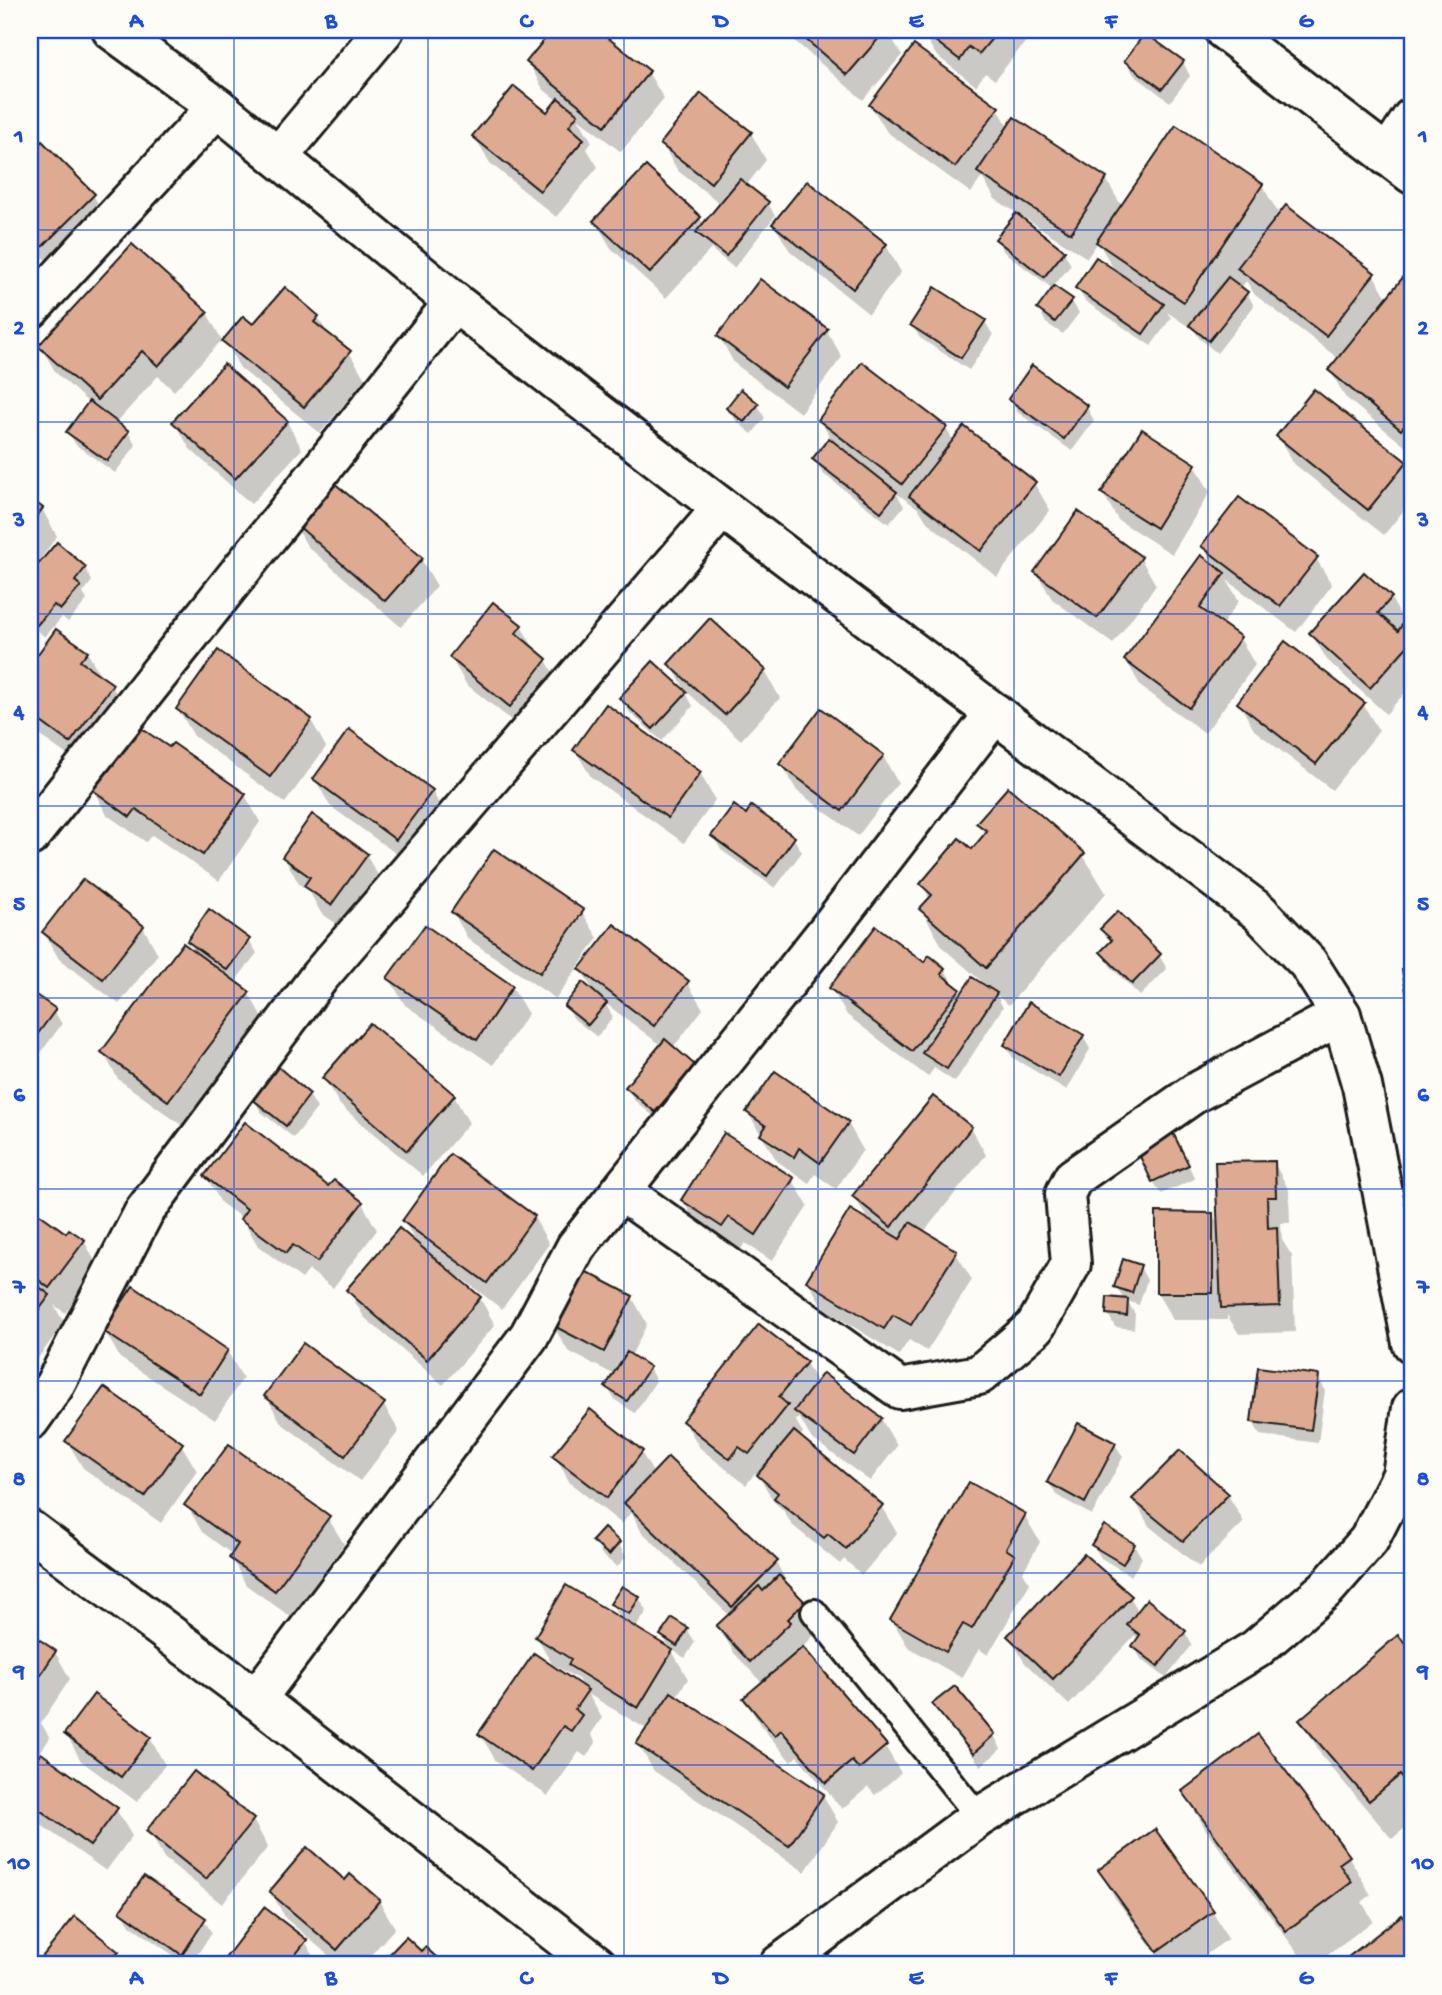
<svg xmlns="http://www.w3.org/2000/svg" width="1442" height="1995" viewBox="0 0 1442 1995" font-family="'Gochi Hand',sans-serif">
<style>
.shadow{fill:#0003}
.building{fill:#deaa92;stroke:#1c1c1c;stroke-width:2}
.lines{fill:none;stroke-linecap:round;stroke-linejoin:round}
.service-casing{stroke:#1c1c1c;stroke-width:30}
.minor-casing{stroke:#1c1c1c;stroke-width:44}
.service{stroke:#fdfcf7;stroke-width:24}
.minor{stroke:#fdfcf7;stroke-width:38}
.grid{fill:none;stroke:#1d4ed8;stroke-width:2;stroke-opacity:0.55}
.neatline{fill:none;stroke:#1d4ed8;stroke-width:2.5}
.grid-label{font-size:23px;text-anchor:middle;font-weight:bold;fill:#1d4ed8}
</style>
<rect width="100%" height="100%" fill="#fdfcf7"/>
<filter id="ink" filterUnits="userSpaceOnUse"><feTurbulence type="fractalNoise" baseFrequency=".0143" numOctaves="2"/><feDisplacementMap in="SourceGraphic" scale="14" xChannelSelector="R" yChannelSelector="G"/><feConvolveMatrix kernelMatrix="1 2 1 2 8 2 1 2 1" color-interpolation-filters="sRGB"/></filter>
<g filter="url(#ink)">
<g class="shadow">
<polygon points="554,30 595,30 648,72 664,99 621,152 578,118 592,142 587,149 598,167 556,217 490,163 474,136 547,114 558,101 543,89 528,62"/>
<polygon points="782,30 887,30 902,55 863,100"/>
<polygon points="921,30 1035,30 995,80 985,73 976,86 936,55"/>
<polygon points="1126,61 1183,62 1190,76 1170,102 1134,75"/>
<polygon points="871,106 998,108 1009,128 1106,179 1122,207 1262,185 1280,216 1373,274 1388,299 1412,269 1412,452 1345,397 1330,370 1339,359 1255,295 1246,281 1241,289 1247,293 1254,306 1217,353 1199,338 1195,331 1167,312 1171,318 1151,346 1085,301 1077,288 1116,273 1098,242 1087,258 1022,216 1020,219 1064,252 1071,265 1053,287 1071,300 1079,313 1063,334 1046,323 1039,309 1053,289 1004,252 997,239 1017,213 995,199 982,177 971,193 887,132"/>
<polygon points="751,133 766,160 746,186 768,203 775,216 734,268 711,249 666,298 611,248 595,221 700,218 704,225 721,204 678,171 662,144"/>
<polygon points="30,140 37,149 93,195 109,222 58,273 30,244"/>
<polygon points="774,225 886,245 901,272 869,314 790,251"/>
<polygon points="30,255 44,280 30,295"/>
<polygon points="207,313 222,340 174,391 158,376 116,423 128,432 136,445 115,473 76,445 68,432 90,404 56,373 41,347"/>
<polygon points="318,317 329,336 349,352 365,379 320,433 240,368 225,341 253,327"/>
<polygon points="985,322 993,335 969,370 920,338 912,325"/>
<polygon points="827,331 842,357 800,413 734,363 719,336"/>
<polygon points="1010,399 1087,407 1094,421 1072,451 1017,412"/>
<polygon points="758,405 765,418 752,434 736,421 728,408"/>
<polygon points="820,420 946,428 954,442 1034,483 1050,510 997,577 927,522 919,509 896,493 904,506 889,524 822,473 815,459 831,439"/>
<polygon points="174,422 287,422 302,449 251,504 190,449"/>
<polygon points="1278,436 1405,463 1412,475 1412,500 1384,535 1293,463"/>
<polygon points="1195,465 1210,492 1172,554 1118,520 1103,493"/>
<polygon points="30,500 42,509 57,536 37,564 85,568 92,581 83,593 87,600 68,622 62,617 45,637 30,625"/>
<polygon points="292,519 421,559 437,586 401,627 307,546"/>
<polygon points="1203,546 1316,558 1332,585 1296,632 1227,580 1239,601 1222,625 1240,638 1255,665 1205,733 1141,687 1126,660 1215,568"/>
<polygon points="1141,559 1156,585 1113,644 1052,599 1036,572"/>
<polygon points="1391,598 1406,626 1412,632 1412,685 1386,714 1327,660 1311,633"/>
<polygon points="521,626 536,652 546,660 561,687 526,732 466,684 451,658"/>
<polygon points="57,631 87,652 103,679 111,685 127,712 86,769 30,728 30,668"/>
<polygon points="671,665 765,671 780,698 741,740 686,691"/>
<polygon points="686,693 693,706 662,741 629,712 621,698"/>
<polygon points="1239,703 1363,704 1379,731 1332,790 1254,730"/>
<polygon points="178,709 311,720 326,747 285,803 194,736"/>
<polygon points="1412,709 1412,733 1404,718"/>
<polygon points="575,750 700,773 715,800 684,843 591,777"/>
<polygon points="883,756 898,783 858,836 797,791 781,764"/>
<polygon points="315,779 432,791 447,818 412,865 330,806"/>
<polygon points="92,788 245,795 260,822 219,881 152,835 146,842 107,815"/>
<polygon points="751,809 794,839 802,852 775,888 721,850 713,836 746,816"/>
<polygon points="979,823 1083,855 1106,893 1009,1005 996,995 1003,1007 955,1082 934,1068 928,1077 847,1015 831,988 924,965 929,958 944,969 962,996 985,987 986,985 943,948 921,909 930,899 922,884 972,851 986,836"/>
<polygon points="366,855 382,882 347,931 321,913 309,891 299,884 284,857"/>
<polygon points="453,912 582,912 598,938 556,999 468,939"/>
<polygon points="143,927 158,954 119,1004 59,959 44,933"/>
<polygon points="1103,929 1159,955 1167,969 1140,996 1110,966 1103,952 1111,943"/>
<polygon points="249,940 257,953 234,983 249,994 264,1020 184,1127 118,1079 103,1052 198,956 189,941"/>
<polygon points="581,969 687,982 703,1009 673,1048 693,1066 701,1079 663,1124 634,1100 627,1087 662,1046 605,1003 613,1017 597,1037 574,1019 566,1006 595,994"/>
<polygon points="389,978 512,987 528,1014 493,1065 405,1005"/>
<polygon points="30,993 54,1011 62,1024 39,1055 30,1049"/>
<polygon points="1083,1036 1090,1049 1067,1090 1013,1058 1006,1045"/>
<polygon points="277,1069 309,1095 317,1108 294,1138 261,1112 253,1098"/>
<polygon points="324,1079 454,1096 469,1123 423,1176 340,1105"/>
<polygon points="748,1113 848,1123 863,1150 836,1189 815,1174 809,1183 777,1161"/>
<polygon points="971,1128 986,1155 923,1233 956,1253 972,1280 927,1351 909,1340 899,1355 823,1308 808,1281 869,1222 854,1196"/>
<polygon points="1180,1148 1195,1179 1161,1194 1153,1181"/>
<polygon points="1274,1163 1289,1190 1290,1223 1281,1223 1282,1240 1292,1256 1295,1332 1239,1334 1227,1315 1227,1320 1173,1320 1157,1293 1212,1214 1220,1227"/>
<polygon points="206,1176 329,1188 362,1203 377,1230 333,1288 309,1270 302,1279 258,1246 242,1218 221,1203"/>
<polygon points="792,1179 808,1206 772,1261 745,1243 738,1253 698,1227 683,1200"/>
<polygon points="30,1209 66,1236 84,1241 99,1268 65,1313 54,1305 64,1323 30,1369"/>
<polygon points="534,1217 549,1244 502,1309 461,1278 459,1281 480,1298 495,1325 443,1385 364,1317 348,1290 418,1246 404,1221"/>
<polygon points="1140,1267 1147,1280 1139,1305 1127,1301 1135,1314 1134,1329 1115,1327 1108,1314 1124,1300 1116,1286"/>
<polygon points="632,1297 647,1324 631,1356 649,1368 656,1381 635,1413 615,1400 607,1387 615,1375 568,1351 552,1324"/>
<polygon points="105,1331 227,1351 243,1378 215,1420 120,1358"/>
<polygon points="806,1363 817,1383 881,1419 897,1446 870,1481 811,1438 799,1417 796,1421 803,1433 799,1437 881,1506 897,1533 862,1575 844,1559 840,1564 792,1525 783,1510 774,1502 759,1476 755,1473 746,1485 700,1448 684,1421"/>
<polygon points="1318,1376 1325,1390 1318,1443 1260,1435 1253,1422"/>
<polygon points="266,1396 383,1404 399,1431 360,1481 281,1423"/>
<polygon points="67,1441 181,1444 197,1471 161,1523 83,1468"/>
<polygon points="1115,1444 1123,1457 1092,1515 1056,1495 1049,1482"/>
<polygon points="641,1452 654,1474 776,1562 791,1590 804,1604 819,1630 803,1647 805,1650 885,1746 901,1773 875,1795 868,1787 842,1809 797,1756 791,1762 760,1725 745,1699 763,1684 734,1653 719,1627 730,1616 641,1531 631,1512 622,1524 570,1483 555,1456"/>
<polygon points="1180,1452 1228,1495 1244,1522 1199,1567 1149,1526 1134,1499"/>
<polygon points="187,1505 328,1518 344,1544 291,1617 246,1585 231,1558 233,1555 202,1532"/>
<polygon points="1024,1515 1040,1542 1023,1572 1030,1583 988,1655 979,1649 962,1678 908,1647 892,1620"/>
<polygon points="595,1541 618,1543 626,1557 617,1567 602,1555"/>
<polygon points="1093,1545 1134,1545 1142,1558 1131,1576 1101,1558"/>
<polygon points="1130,1597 1139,1612 1185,1632 1192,1645 1166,1678 1141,1659 1134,1646 1138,1640 1135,1635 1069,1705 1025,1663 1009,1636"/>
<polygon points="639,1598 647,1611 635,1629 671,1651 662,1635 687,1629 695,1642 685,1658 671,1649 688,1679 676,1697 823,1795 838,1822 805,1872 654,1771 638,1744 648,1730 588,1694 602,1718 591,1734 596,1743 586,1757 579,1752 548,1796 496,1761 480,1734 584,1689 578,1679 552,1664 537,1637 623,1622 612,1604"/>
<polygon points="30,1635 55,1652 70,1679 41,1723 50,1738 39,1754 116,1809 132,1836 106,1871 30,1817"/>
<polygon points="1398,1637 1412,1654 1412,1822 1392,1839 1324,1759 1301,1720"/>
<polygon points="955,1689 994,1735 1001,1749 981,1766 942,1718 935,1705"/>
<polygon points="66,1734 150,1738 165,1765 137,1802 81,1761"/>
<polygon points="1184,1792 1349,1857 1371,1895 1362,1902 1373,1921 1314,1965 1307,1965 1206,1830"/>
<polygon points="253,1820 268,1847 222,1904 164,1858 149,1831"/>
<polygon points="1155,1832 1213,1912 1228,1939 1191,1965 1165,1965 1115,1898 1100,1871"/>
<polygon points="350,1877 379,1901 395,1928 362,1965 340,1965 286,1919 271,1892 345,1882"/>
<polygon points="264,1910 305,1941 319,1965 222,1965"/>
<polygon points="122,1911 204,1920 212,1933 190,1965 187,1965 130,1925"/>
<polygon points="1402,1917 1412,1930 1412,1965 1341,1965"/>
<polygon points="117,1953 124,1965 48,1965 44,1957"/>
</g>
<g class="building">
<polygon points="552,30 598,30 650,71 605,126 526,62"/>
<polygon points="795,30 886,30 847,75"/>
<polygon points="921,30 999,30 979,54 969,47 960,60"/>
<polygon points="1145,33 1184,61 1162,89 1124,61"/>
<polygon points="914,45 999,107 955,167 869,105"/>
<polygon points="514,86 547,112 558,98 578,114 569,126 584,139 540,191 472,136"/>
<polygon points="701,93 752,132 711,183 660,144"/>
<polygon points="1014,117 1107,178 1071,233 977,172"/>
<polygon points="1176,125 1263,184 1184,302 1096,242"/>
<polygon points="42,141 95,194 42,247 30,235 30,154"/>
<polygon points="646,166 701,217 650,273 593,221"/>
<polygon points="740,179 769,202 726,256 696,232"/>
<polygon points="807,181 887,244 853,289 772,224"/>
<polygon points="1286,205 1375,273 1326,336 1237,268"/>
<polygon points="1016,213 1065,251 1044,277 995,239"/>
<polygon points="132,244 208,312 158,366 142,351 97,400 38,346"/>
<polygon points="1096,257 1164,304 1143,334 1075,288"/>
<polygon points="1412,266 1412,416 1401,430 1328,370"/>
<polygon points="1228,277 1248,292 1209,341 1189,325"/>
<polygon points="760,279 828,329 784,387 717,336"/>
<polygon points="1054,286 1073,299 1055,322 1037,309"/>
<polygon points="285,287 319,316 314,322 351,351 304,407 222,341 243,316 253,324"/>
<polygon points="935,287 986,320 961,358 910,325"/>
<polygon points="862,362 947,427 902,484 818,420"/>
<polygon points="224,364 288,421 235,479 172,422"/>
<polygon points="1032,365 1088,406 1064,439 1008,399"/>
<polygon points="741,389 759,404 744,422 726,408"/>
<polygon points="1314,389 1407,462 1368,510 1276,436"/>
<polygon points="89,401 129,431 107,461 66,432"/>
<polygon points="964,426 1036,482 981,551 909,496"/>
<polygon points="1142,429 1196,464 1156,528 1101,493"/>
<polygon points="829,438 897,492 881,512 812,459"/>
<polygon points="326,476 423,558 385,601 290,519"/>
<polygon points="1239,497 1318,557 1280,606 1201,546"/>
<polygon points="30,498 43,508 30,526"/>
<polygon points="1078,511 1142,557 1097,618 1034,572"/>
<polygon points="57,542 86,567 75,581 81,586 60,610 54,605 37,625 30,619 30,574"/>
<polygon points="1201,555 1225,573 1200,608 1241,637 1189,708 1124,660"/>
<polygon points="1364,572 1392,597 1378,613 1398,631 1404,622 1412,629 1412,641 1370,688 1309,633"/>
<polygon points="493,602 522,625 516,633 547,659 510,707 449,657"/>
<polygon points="710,618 766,670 725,715 668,664"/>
<polygon points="56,629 88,651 80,661 113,684 70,743 30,714 30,665"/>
<polygon points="1285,641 1365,703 1316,764 1237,703"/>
<polygon points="218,650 312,719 270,777 176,709"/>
<polygon points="653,661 687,692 653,729 619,698"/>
<polygon points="606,704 701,772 668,818 573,750"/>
<polygon points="821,708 884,755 842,811 779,764"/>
<polygon points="135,724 169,747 173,743 246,794 203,855 136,809 130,817 90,788"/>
<polygon points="349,729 433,790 396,840 313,779"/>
<polygon points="1008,787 1085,853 986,968 919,909 932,895 920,884 959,838 972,849 987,831 976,823"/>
<polygon points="734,805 746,814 751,806 795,837 767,876 711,836"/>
<polygon points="312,814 368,854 331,905 304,886 310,877 282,857"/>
<polygon points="494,849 584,910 540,973 451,912"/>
<polygon points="83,879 144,926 103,979 42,932"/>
<polygon points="209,909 250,939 227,970 187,941"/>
<polygon points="1118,911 1161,954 1132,984 1100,952 1112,940 1100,929"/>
<polygon points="614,924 689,981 654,1026 579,969"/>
<polygon points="425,925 513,986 477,1040 387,978"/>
<polygon points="876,926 924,962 929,955 945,968 941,974 960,989 912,1051 829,988"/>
<polygon points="183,943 250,992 168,1101 101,1052"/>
<polygon points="1412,968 1412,1023 1402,970"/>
<polygon points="972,977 997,993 947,1069 922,1053"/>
<polygon points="583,982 607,1003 588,1025 564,1006"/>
<polygon points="30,991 56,1009 31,1043 30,1042"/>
<polygon points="1029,1002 1084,1035 1059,1077 1004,1045"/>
<polygon points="370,1023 455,1095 407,1151 322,1078"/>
<polygon points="665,1039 695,1065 655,1112 625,1087"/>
<polygon points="277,1066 310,1094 286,1126 251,1098"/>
<polygon points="775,1071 849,1122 820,1163 799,1148 794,1157 760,1135 766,1126 746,1112"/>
<polygon points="933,1096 972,1127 891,1227 852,1196"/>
<polygon points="245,1122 328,1186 334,1180 363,1202 317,1262 293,1245 286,1253 240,1219 247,1209 204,1176"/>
<polygon points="724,1133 794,1178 756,1235 729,1217 722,1227 681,1200"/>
<polygon points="1173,1133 1189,1165 1152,1182 1137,1150"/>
<polygon points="450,1154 535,1216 487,1283 402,1221"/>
<polygon points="1275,1161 1276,1197 1267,1197 1268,1228 1277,1227 1280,1306 1221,1308 1215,1162"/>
<polygon points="30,1207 66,1233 69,1229 85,1240 49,1288 30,1273"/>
<polygon points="850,1209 900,1239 910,1222 957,1251 911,1325 893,1315 884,1329 806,1281"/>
<polygon points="1156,1212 1213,1213 1213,1293 1156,1293"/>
<polygon points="399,1228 481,1297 427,1360 346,1290"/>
<polygon points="1123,1259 1141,1265 1132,1293 1114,1287"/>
<polygon points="579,1268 633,1296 604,1352 550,1324"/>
<polygon points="30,1280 50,1295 30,1322"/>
<polygon points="133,1286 228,1350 200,1394 103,1331"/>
<polygon points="1107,1297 1128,1299 1127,1316 1106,1314"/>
<polygon points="759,1324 807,1362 779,1397 788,1405 749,1454 739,1447 730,1459 682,1421"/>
<polygon points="303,1343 385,1403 345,1456 264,1396"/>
<polygon points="627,1352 650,1367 627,1401 605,1387"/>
<polygon points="1258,1367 1319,1375 1311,1430 1251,1422"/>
<polygon points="823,1373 882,1418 854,1455 794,1411"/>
<polygon points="104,1387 183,1443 145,1497 65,1441"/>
<polygon points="590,1409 643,1451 607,1498 552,1456"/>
<polygon points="1078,1423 1116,1443 1085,1503 1047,1482"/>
<polygon points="794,1431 883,1505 846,1549 828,1534 824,1538 774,1498 778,1493 757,1475"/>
<polygon points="229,1444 330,1516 275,1591 229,1558 238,1544 184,1505"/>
<polygon points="1180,1450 1229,1494 1183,1541 1132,1499"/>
<polygon points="668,1457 778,1561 732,1607 624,1503"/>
<polygon points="969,1482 1026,1514 1006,1549 1015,1555 972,1629 963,1624 946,1652 890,1620"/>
<polygon points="1104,1525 1135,1544 1123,1564 1091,1545"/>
<polygon points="604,1528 620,1542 609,1555 592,1541"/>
<polygon points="1084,1554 1132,1596 1053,1679 1007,1636"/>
<polygon points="779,1575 805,1602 788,1619 791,1622 750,1662 716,1626 759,1586 763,1591"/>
<polygon points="566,1585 673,1650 638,1708 568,1665 571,1659 535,1637"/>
<polygon points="622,1586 640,1597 629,1614 610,1604"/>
<polygon points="1147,1599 1186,1631 1158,1666 1132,1646 1140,1635 1127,1625"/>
<polygon points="672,1618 688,1628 677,1646 660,1635"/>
<polygon points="30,1633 56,1651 30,1691"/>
<polygon points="1398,1635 1412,1651 1412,1789 1400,1775 1369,1801 1299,1720"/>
<polygon points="803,1647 887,1745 859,1769 852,1761 826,1783 781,1730 775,1736 743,1698"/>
<polygon points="534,1653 588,1690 575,1709 582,1715 571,1731 563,1726 532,1771 478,1734"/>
<polygon points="955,1686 995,1734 973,1754 932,1704"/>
<polygon points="671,1692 824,1794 789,1846 636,1744"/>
<polygon points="94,1694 151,1737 121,1777 64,1734"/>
<polygon points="1258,1734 1350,1856 1339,1864 1352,1882 1286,1931 1182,1791"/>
<polygon points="41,1753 118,1808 90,1846 30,1803 30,1769"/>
<polygon points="194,1771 254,1819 206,1879 146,1831"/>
<polygon points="1155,1829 1214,1911 1157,1951 1098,1870"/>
<polygon points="307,1847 345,1880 350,1874 380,1900 337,1950 269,1892"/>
<polygon points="144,1876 206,1918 182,1955 120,1911"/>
<polygon points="264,1907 307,1940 287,1965 220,1965"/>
<polygon points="1402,1915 1412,1927 1412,1965 1338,1965"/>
<polygon points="75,1916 119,1952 107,1965 52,1965 42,1957"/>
<polygon points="406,1937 421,1951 425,1947 445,1965 379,1965"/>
</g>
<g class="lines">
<g class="service-casing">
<polyline id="service" points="814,1612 979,1817"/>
</g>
<g class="minor-casing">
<g id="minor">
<polyline points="112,30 217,107 454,302 722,508 1259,912 1308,963 1341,1015 1362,1086 1412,1343"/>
<polyline points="1224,30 1412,174"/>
<polyline points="1387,156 1412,118"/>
<polyline points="278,157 384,30"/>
<polyline points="30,309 217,107"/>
<polyline points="30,836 454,302"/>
<polyline points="621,1191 900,1389 979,1375 1035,1327 1071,1264 1065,1194 1073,1178 1195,1093 1341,1015"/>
<polyline points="30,1420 54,1386 144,1212 320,976 722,508"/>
<polyline points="30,1530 256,1699 597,1965"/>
<polyline points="256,1699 529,1336 576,1247 828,930 995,713"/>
<polyline points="779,1965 979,1817 1256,1649 1326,1589 1369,1540 1402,1475 1412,1408"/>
</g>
</g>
<use href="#service" class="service"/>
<use href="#minor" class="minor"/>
</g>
</g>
<path class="grid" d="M234 30V1965M428 30V1965M624 30V1965M818 30V1965M1014 30V1965M1208 30V1965M30 230H1412M30 422H1412M30 614H1412M30 806H1412M30 998H1412M30 1189H1412M30 1381H1412M30 1573H1412M30 1765H1412"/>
<rect width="1442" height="1995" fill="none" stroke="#fdfcf7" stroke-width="77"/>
<rect x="38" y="38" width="1366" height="1918" class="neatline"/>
<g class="grid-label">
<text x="136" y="27">A</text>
<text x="331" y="27">B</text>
<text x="526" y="27">C</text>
<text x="721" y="27">D</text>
<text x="916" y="27">E</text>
<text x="1111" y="27">F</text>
<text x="1306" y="27">G</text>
<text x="19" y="142">1</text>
<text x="1423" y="142">1</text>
<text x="19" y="334">2</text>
<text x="1423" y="334">2</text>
<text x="19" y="526">3</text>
<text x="1423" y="526">3</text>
<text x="19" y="718">4</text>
<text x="1423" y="718">4</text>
<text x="19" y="910">5</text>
<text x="1423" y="910">5</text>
<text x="19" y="1101">6</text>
<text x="1423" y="1101">6</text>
<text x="19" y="1293">7</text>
<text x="1423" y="1293">7</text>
<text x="19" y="1485">8</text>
<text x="1423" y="1485">8</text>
<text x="19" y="1677">9</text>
<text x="1423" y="1677">9</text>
<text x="19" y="1869">10</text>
<text x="1423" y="1869">10</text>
<text x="136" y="1984">A</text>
<text x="331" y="1984">B</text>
<text x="526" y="1984">C</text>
<text x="721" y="1984">D</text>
<text x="916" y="1984">E</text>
<text x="1111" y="1984">F</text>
<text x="1306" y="1984">G</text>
</g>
</svg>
